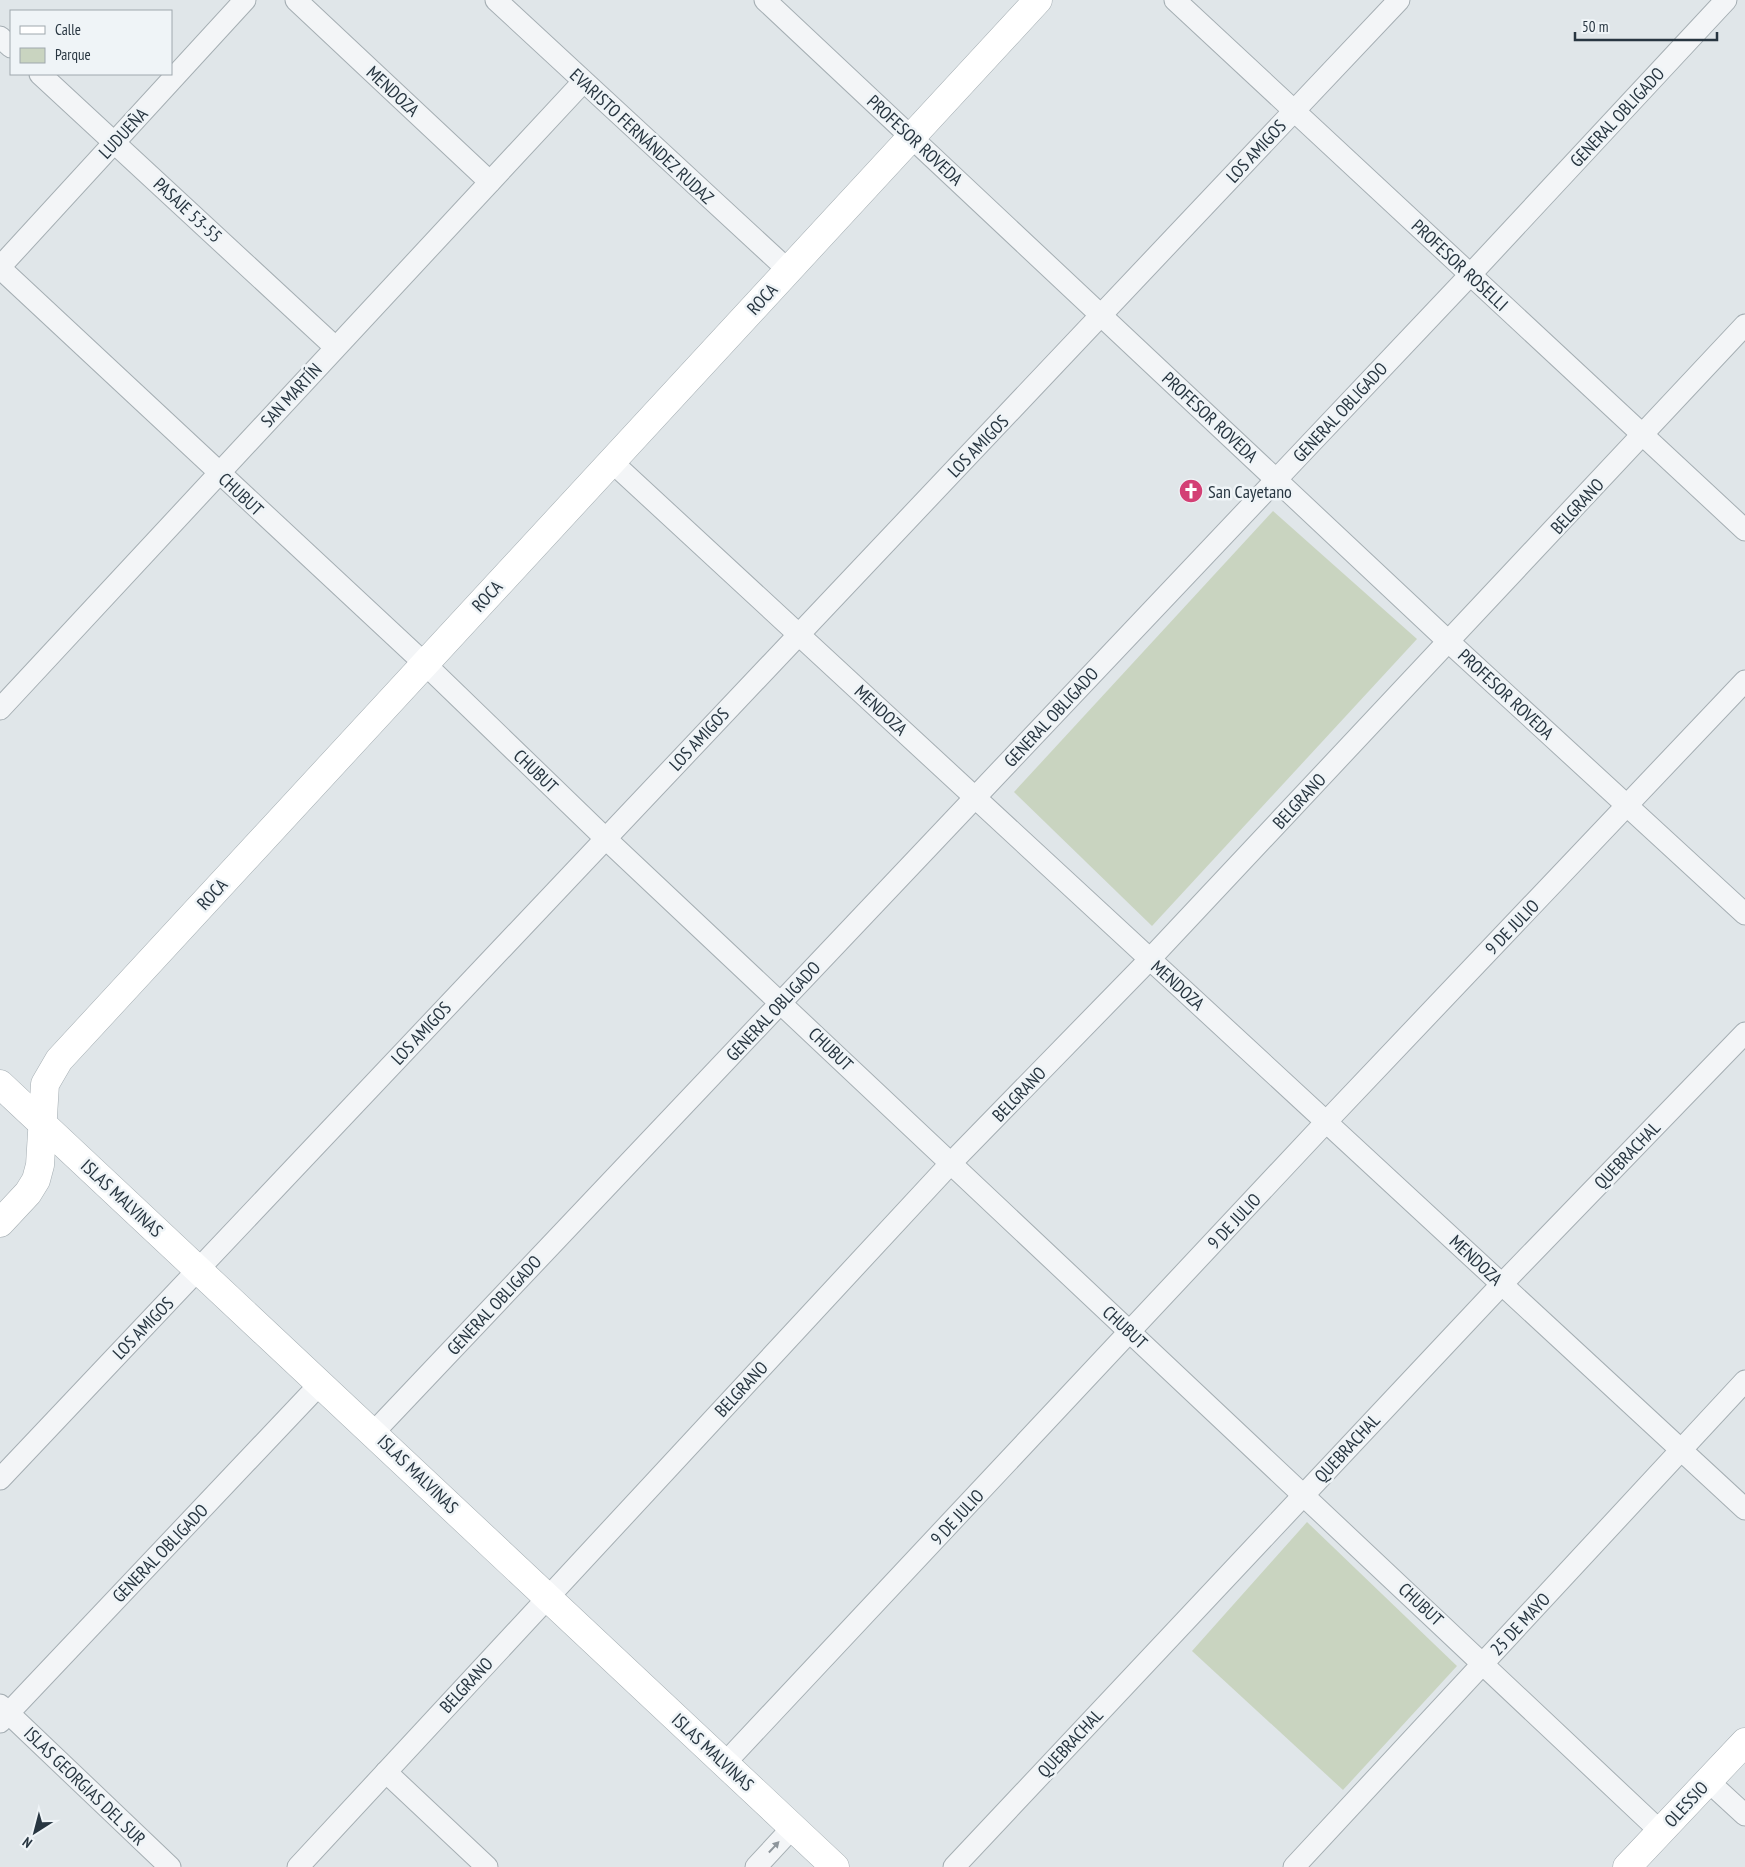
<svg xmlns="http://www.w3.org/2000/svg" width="1745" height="1867" viewBox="0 0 1745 1867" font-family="'PT Sans Narrow',sans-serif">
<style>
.park{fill:#c9d4c0}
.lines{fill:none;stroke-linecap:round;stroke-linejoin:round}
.street-casing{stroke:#a5aeb3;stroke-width:23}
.secondary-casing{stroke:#a5aeb3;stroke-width:29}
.street{stroke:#f3f5f7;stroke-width:21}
.secondary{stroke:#fff;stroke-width:28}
.oneway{fill:#8e969c}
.labels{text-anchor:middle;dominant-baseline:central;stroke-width:5;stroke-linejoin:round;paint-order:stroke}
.street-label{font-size:18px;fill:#283641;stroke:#eff4f7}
.poi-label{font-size:18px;fill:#283641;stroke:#eff4f7;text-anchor:start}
</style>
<rect width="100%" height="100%" fill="#e0e6e9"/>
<g class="park">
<polygon points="1273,511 1417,639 1152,926 1014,792"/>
<polygon points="1307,1522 1457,1666 1343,1790 1192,1651"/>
</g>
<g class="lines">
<g class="street-casing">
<g id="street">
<polyline points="296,0 490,182"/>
<polyline points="496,0 788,270"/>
<polyline points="765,0 1449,642 1745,914"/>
<polyline points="1175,0 1745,530"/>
<polyline points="0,37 11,47"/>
<polyline points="40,74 335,347"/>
<polyline points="0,267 245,0"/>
<polyline points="0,268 425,664 605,838 1661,1832"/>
<polyline points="612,462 1745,1509"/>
<polyline points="0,709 583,82"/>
<polyline points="374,1432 1470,275 1726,0"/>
<polyline points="0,1479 1399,0"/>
<polyline points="0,1705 170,1867"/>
<polyline points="0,1722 320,1384"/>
<polyline points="725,1763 1327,1121 1745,681"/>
<polyline points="386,1772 487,1867"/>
<polyline points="1708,1781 1745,1815"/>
<polyline points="298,1867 951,1163 1150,959 1745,325"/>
<polyline points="756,1867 793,1827"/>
<polyline points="954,1867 1502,1284 1745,1033"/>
<polyline points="1294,1867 1745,1381"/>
</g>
</g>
<g class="secondary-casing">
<g id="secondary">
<polyline points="0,1084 835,1867"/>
<polyline points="0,1223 28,1193 36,1180 40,1165 45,1084 59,1060 1038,0"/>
<polyline points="1627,1867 1745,1742"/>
</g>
</g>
<use href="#street" class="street"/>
<use href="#secondary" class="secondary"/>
</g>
<defs><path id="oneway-solid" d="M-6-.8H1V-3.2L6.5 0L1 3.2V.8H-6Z" transform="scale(1.25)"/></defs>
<use class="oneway" href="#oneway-solid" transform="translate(774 1847) rotate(-47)"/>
<defs>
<g id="church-disc" transform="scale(1.25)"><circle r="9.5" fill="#d34075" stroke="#eff4f7"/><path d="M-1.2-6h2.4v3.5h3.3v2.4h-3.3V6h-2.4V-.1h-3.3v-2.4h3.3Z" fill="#fff"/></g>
</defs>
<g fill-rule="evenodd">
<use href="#church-disc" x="1191" y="491"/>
</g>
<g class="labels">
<g class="street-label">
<text transform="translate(393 91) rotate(43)">MENDOZA</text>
<text transform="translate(1617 117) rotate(-47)">GENERAL OBLIGADO</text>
<text transform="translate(123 133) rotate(-47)">LUDUEÑA</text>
<text transform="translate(642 136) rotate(43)">EVARISTO FERNÁNDEZ RUDAZ</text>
<text transform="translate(915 140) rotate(43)">PROFESOR ROVEDA</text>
<text transform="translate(1256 151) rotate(-47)">LOS AMIGOS</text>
<text transform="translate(188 210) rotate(43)">PASAJE 53-55</text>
<text transform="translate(1460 265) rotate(43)">PROFESOR ROSELLI</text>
<text transform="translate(762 299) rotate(-47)">ROCA</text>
<text transform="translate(291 395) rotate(-47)">SAN MARTÍN</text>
<text transform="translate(1340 412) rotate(-47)">GENERAL OBLIGADO</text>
<text transform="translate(1210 417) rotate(43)">PROFESOR ROVEDA</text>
<text transform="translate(978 446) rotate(-46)">LOS AMIGOS</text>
<text transform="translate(241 494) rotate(43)">CHUBUT</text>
<text transform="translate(1577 506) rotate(-47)">BELGRANO</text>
<text transform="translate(487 596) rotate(-47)">ROCA</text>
<text transform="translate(1506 694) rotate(43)">PROFESOR ROVEDA</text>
<text transform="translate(881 710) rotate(43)">MENDOZA</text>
<text transform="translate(1051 717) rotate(-47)">GENERAL OBLIGADO</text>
<text transform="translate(699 739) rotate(-47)">LOS AMIGOS</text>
<text transform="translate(536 771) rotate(44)">CHUBUT</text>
<text transform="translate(1299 801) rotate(-47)">BELGRANO</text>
<text transform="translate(212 894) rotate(-47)">ROCA</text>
<text transform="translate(1512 927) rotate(-46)">9 DE JULIO</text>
<text transform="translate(1178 985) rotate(42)">MENDOZA</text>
<text transform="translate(773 1011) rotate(-47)">GENERAL OBLIGADO</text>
<text transform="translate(421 1033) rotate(-47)">LOS AMIGOS</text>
<text transform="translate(831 1049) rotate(44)">CHUBUT</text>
<text transform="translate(1019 1094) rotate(-46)">BELGRANO</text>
<text transform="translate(1627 1155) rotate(-46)">QUEBRACHAL</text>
<text transform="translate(122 1198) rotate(43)">ISLAS MALVINAS</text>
<text transform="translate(1234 1221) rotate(-47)">9 DE JULIO</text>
<text transform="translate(1476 1260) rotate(43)">MENDOZA</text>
<text transform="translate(494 1305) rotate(-47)">GENERAL OBLIGADO</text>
<text transform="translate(1125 1327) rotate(43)">CHUBUT</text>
<text transform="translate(143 1328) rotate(-46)">LOS AMIGOS</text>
<text transform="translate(741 1389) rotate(-47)">BELGRANO</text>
<text transform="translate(1347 1448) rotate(-47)">QUEBRACHAL</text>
<text transform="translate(418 1474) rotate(44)">ISLAS MALVINAS</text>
<text transform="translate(957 1517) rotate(-47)">9 DE JULIO</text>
<text transform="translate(160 1553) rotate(-46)">GENERAL OBLIGADO</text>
<text transform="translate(1421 1604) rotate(43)">CHUBUT</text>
<text transform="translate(1520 1624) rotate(-47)">25 DE MAYO</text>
<text transform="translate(466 1685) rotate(-47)">BELGRANO</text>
<text transform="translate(1070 1743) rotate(-47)">QUEBRACHAL</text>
<text transform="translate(713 1752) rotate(43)">ISLAS MALVINAS</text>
<text transform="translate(85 1786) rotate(44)">ISLAS GEORGIAS DEL SUR</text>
<text transform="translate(1686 1804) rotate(-47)">OLESSIO</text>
</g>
<g class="poi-label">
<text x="1208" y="491">San Cayetano</text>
</g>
</g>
<rect x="10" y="10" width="162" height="65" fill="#eff4f7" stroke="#9fa8ae"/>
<rect x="20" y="26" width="25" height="8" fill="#ffffff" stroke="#9fa8ae"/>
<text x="55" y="35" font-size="15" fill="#283641">Calle</text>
<rect x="20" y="48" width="25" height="15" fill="#c9d4c0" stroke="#9fa8ae"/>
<text x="55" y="60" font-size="15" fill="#283641">Parque</text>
<g transform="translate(35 1832) rotate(216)" stroke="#eff4f7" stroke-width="4" paint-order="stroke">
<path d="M0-4L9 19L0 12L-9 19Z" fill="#283641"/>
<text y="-8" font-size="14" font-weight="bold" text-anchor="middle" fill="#283641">N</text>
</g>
<path d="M1575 32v8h142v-8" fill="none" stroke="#283641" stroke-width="2.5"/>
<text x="1582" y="32" font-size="15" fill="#283641" stroke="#eff4f7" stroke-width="4" paint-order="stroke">50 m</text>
</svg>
